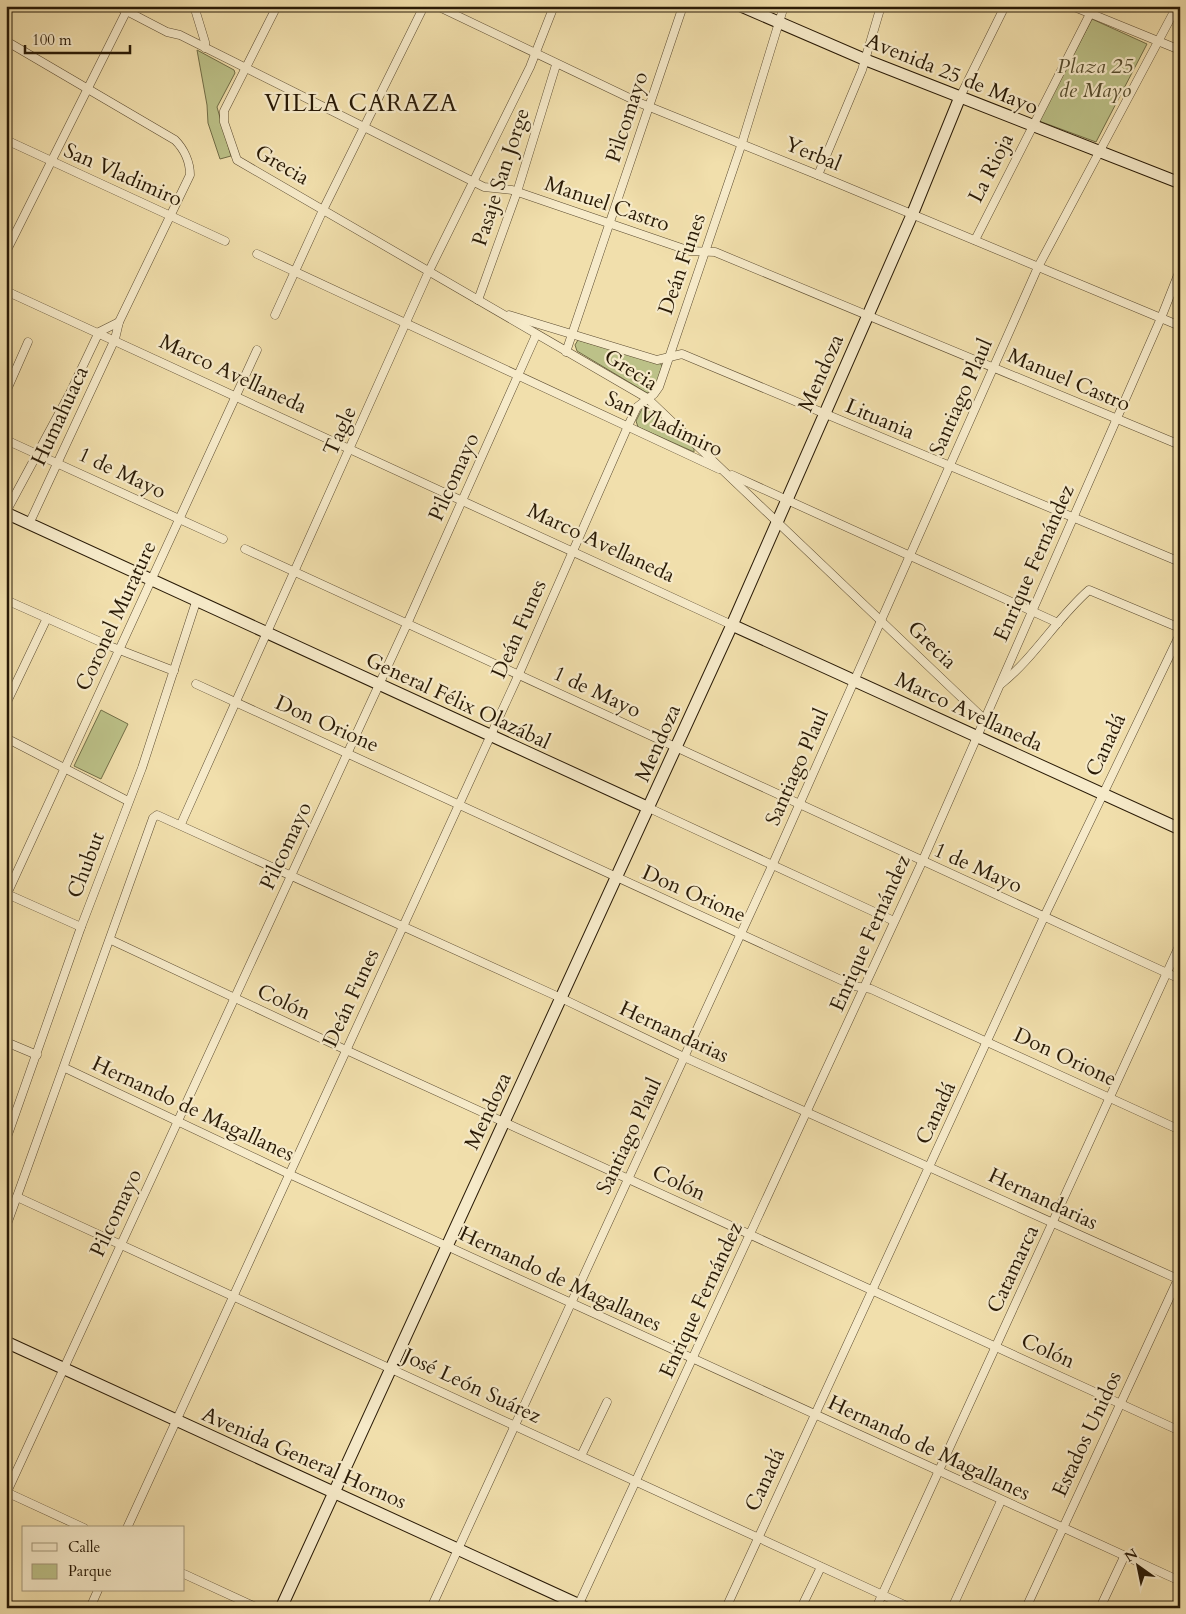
<svg xmlns="http://www.w3.org/2000/svg" width="1186" height="1614" viewBox="0 0 1186 1614" font-family="Cardo,serif">
<style>
.green{fill:#bcc188;stroke:#726e47}
.lines{fill:none;stroke-linecap:round;stroke-linejoin:round}
.street-casing{stroke:#5b4b30;stroke-width:9}
.secondary-casing{stroke:#291a06;stroke-width:13}
.street{stroke:#f6eac9;stroke-width:8}
.secondary{stroke:#f6eac9;stroke-width:11}
.labels{text-anchor:middle;dominant-baseline:central;stroke-width:4.5;stroke-linejoin:round;paint-order:stroke}
.park-label{font-size:21px;font-style:italic;fill:#554c2d;stroke:#f6eac9}
.street-label{font-size:21px;fill:#291a06;stroke:#f6eac9}
.quarter-label{font-size:24px;letter-spacing:1px;fill:#291a06;stroke:#f6eac9}
</style>
<rect width="100%" height="100%" fill="#f1dfac"/>
<filter id="stains"><feTurbulence type="fractalNoise" baseFrequency=".004" numOctaves="4"/><feColorMatrix values="0 0 0 0 .2 0 0 0 0 .09 0 0 0 0 .02 0 0 0 .5 -.17"/></filter>
<radialGradient id="worn" r=".72"><stop offset=".6" stop-color="#630" stop-opacity="0"/><stop offset="1" stop-color="#630" stop-opacity=".3"/></radialGradient>
<g class="green">
<polygon points="1092,19 1147,44 1096,142 1039,121"/>
<polygon points="197,50 234,70 235,73 217,107 231,156 220,159 208,123 207,105"/>
<polygon points="578,340 661,364 662,366 655,389 647,393 577,351 575,345"/>
<polygon points="648,404 694,447 694,452 638,427 636,421 643,407"/>
<polygon points="101,710 128,724 101,779 74,766"/>
</g>
<g class="lines">
<g class="street-casing">
<g id="street">
<polyline points="117,6 167,32 180,35 484,187 512,190 690,251 715,252 1180,445"/>
<polyline points="194,6 205,42 205,48"/>
<polyline points="277,6 224,111 224,122 237,160 647,398 984,719"/>
<polyline points="437,6 640,103 818,175 1180,326"/>
<polyline points="1072,6 1180,50"/>
<path d="M6 41 175 140C184 149 190 162 190 175L119 322 115 339 29 524"/>
<polyline points="960,97 1005,6"/>
<polyline points="6,140 225,241"/>
<polyline points="818,175 862,70 881,6"/>
<polyline points="975,240 1094,6"/>
<polyline points="6,252 129,6"/>
<polyline points="257,254 719,469"/>
<polyline points="6,291 732,625"/>
<polyline points="478,300 517,192 556,65"/>
<polyline points="275,315 323,210 424,6"/>
<polyline points="509,315 657,360 682,354 1180,562"/>
<polyline points="566,352 683,6"/>
<polyline points="6,392 28,342"/>
<polyline points="6,440 223,539"/>
<polyline points="732,475 1058,623"/>
<polyline points="6,512 70,393 99,332 119,322"/>
<polyline points="245,549 1180,979"/>
<polyline points="6,600 112,647 174,671"/>
<polyline points="196,684 854,986 871,989 1180,1130"/>
<path d="M1001 684C1034 658 1056 619 1089 590L1180 628"/>
<polyline points="6,704 47,618"/>
<polyline points="6,738 128,801"/>
<polyline points="649,808 894,921"/>
<polyline points="181,824 429,271 530,67 554,6"/>
<polyline points="7,894 81,927"/>
<polyline points="6,896 257,350"/>
<polyline points="111,940 346,1050 1180,1431"/>
<polyline points="6,1042 37,1055"/>
<polyline points="65,1068 289,1174 1180,1581"/>
<polyline points="6,1140 81,927 142,768 196,602"/>
<polyline points="17,1197 911,1608"/>
<polyline points="6,1227 153,818 157,815 561,998 684,1057 1180,1280"/>
<polyline points="581,1456 607,1402"/>
<polyline points="6,1492 84,1528"/>
<polyline points="6,1494 407,624 536,335"/>
<polyline points="127,1528 518,676 628,426 637,407 654,394 659,387 742,143 784,6"/>
<polyline points="184,1574 258,1608"/>
<polyline points="90,1608 98,1590"/>
<polyline points="431,1608 772,866 1038,267 1177,6"/>
<polyline points="577,1608 922,862 1161,318 1180,270"/>
<polyline points="726,1608 1044,917 1180,634"/>
<polyline points="801,1608 821,1567"/>
<polyline points="876,1608 1180,944"/>
<polyline points="952,1608 1001,1501"/>
<polyline points="1026,1608 1179,1277"/>
<polyline points="1100,1608 1124,1557"/>
<polyline points="1175,1608 1180,1598"/>
</g>
</g>
<g class="secondary-casing">
<g id="secondary">
<polyline points="741,6 866,60 1180,183"/>
<polyline points="6,513 649,808"/>
<polyline points="732,625 1180,829"/>
<polyline points="6,1342 586,1608"/>
<polyline points="281,1608 732,625 912,215 960,97"/>
</g>
</g>
<use href="#street" class="street"/>
<use href="#secondary" class="secondary"/>
</g>
<g class="labels">
<g class="park-label">
<text x="1095" y="66">Plaza 25<tspan x="1095" dy="24">de Mayo</tspan></text>
</g>
<g class="street-label">
<text transform="translate(952 74) rotate(22)">Avenida 25 de Mayo</text>
<text transform="translate(627 117) rotate(-72)">Pilcomayo</text>
<text transform="translate(813 154) rotate(22)">Yerbal</text>
<text transform="translate(282 165) rotate(30)">Grecia</text>
<text transform="translate(991 168) rotate(-63)">La Rioja</text>
<text transform="translate(123 175) rotate(24)">San Vladimiro</text>
<text transform="translate(501 177) rotate(-72)">Pasaje San Jorge</text>
<text transform="translate(607 204) rotate(19)">Manuel Castro</text>
<text transform="translate(682 264) rotate(-71)">Deán Funes</text>
<text transform="translate(631 370) rotate(32)">Grecia</text>
<text transform="translate(821 373) rotate(-66)">Mendoza</text>
<text transform="translate(233 374) rotate(25)">Marco Avellaneda</text>
<text transform="translate(1069 380) rotate(23)">Manuel Castro</text>
<text transform="translate(961 397) rotate(-66)">Santiago Plaul</text>
<text transform="translate(60 416) rotate(-65)">Humahuaca</text>
<text transform="translate(880 419) rotate(23)">Lituania</text>
<text transform="translate(664 424) rotate(25)">San Vladimiro</text>
<text transform="translate(340 431) rotate(-66)">Tagle</text>
<text transform="translate(122 473) rotate(25)">1 de Mayo</text>
<text transform="translate(454 477) rotate(-66)">Pilcomayo</text>
<text transform="translate(601 543) rotate(25)">Marco Avellaneda</text>
<text transform="translate(1034 563) rotate(-66)">Enrique Fernández</text>
<text transform="translate(116 616) rotate(-65)">Coronel Murature</text>
<text transform="translate(519 629) rotate(-66)">Deán Funes</text>
<text transform="translate(932 645) rotate(44)">Grecia</text>
<text transform="translate(597 692) rotate(25)">1 de Mayo</text>
<text transform="translate(458 701) rotate(25)">General Félix Olazábal</text>
<text transform="translate(969 712) rotate(25)">Marco Avellaneda</text>
<text transform="translate(327 724) rotate(24)">Don Orione</text>
<text transform="translate(658 743) rotate(-66)">Mendoza</text>
<text transform="translate(1106 745) rotate(-65)">Canadá</text>
<text transform="translate(797 767) rotate(-66)">Santiago Plaul</text>
<text transform="translate(286 846) rotate(-65)">Pilcomayo</text>
<text transform="translate(86 865) rotate(-69)">Chubut</text>
<text transform="translate(978 868) rotate(24)">1 de Mayo</text>
<text transform="translate(694 894) rotate(24)">Don Orione</text>
<text transform="translate(870 933) rotate(-66)">Enrique Fernández</text>
<text transform="translate(351 998) rotate(-65)">Deán Funes</text>
<text transform="translate(284 1002) rotate(25)">Colón</text>
<text transform="translate(674 1032) rotate(25)">Hernandarias</text>
<text transform="translate(1065 1057) rotate(25)">Don Orione</text>
<text transform="translate(193 1109) rotate(25)">Hernando de Magallanes</text>
<text transform="translate(488 1111) rotate(-65)">Mendoza</text>
<text transform="translate(936 1113) rotate(-65)">Canadá</text>
<text transform="translate(629 1136) rotate(-65)">Santiago Plaul</text>
<text transform="translate(679 1183) rotate(25)">Colón</text>
<text transform="translate(1043 1199) rotate(25)">Hernandarias</text>
<text transform="translate(116 1213) rotate(-65)">Pilcomayo</text>
<text transform="translate(1013 1269) rotate(-65)">Catamarca</text>
<text transform="translate(560 1279) rotate(25)">Hernando de Magallanes</text>
<text transform="translate(701 1300) rotate(-65)">Enrique Fernández</text>
<text transform="translate(1048 1351) rotate(24)">Colón</text>
<text transform="translate(472 1386) rotate(25)">José León Suárez</text>
<text transform="translate(1087 1434) rotate(-65)">Estados Unidos</text>
<text transform="translate(929 1448) rotate(25)">Hernando de Magallanes</text>
<text transform="translate(304 1458) rotate(24)">Avenida General Hornos</text>
<text transform="translate(765 1480) rotate(-65)">Canadá</text>
</g>
<g class="quarter-label">
<text x="361" y="103">VILLA CARAZA</text>
</g>
</g>
<rect width="1186" height="1614" fill="none" stroke="#f1dfac" stroke-width="25"/>
<rect x="8" y="8" width="1171" height="1599" fill="none" stroke="#291a06" stroke-width="2.5"/>
<rect x="12" y="12" width="1161" height="1589" fill="none" stroke="#291a06"/>
<rect x="22" y="1526" width="162" height="65" fill="#f6eac9" stroke="#a4977b"/>
<rect x="32" y="1543" width="25" height="8" fill="#f6eac9" stroke="#a4977b"/>
<text x="68" y="1552" font-size="15" fill="#291a06">Calle</text>
<rect x="32" y="1564" width="25" height="15" fill="#bcc188" stroke="#a4977b"/>
<text x="68" y="1576" font-size="15" fill="#291a06">Parque</text>
<g transform="translate(1138 1566) rotate(327)" stroke="#f6eac9" stroke-width="4" paint-order="stroke">
<path d="M0-4L9 19L0 12L-9 19Z" fill="#291a06"/>
<text y="-8" font-size="14" font-weight="bold" text-anchor="middle" fill="#291a06">N</text>
</g>
<path d="M25 45v8h105v-8" fill="none" stroke="#291a06" stroke-width="2.5"/>
<text x="32" y="45" font-size="15" fill="#291a06" stroke="#f6eac9" stroke-width="4" paint-order="stroke">100 m</text>
<rect width="100%" height="100%" filter="url(#stains)"/>
<rect width="100%" height="100%" fill="url(#worn)"/>
</svg>
